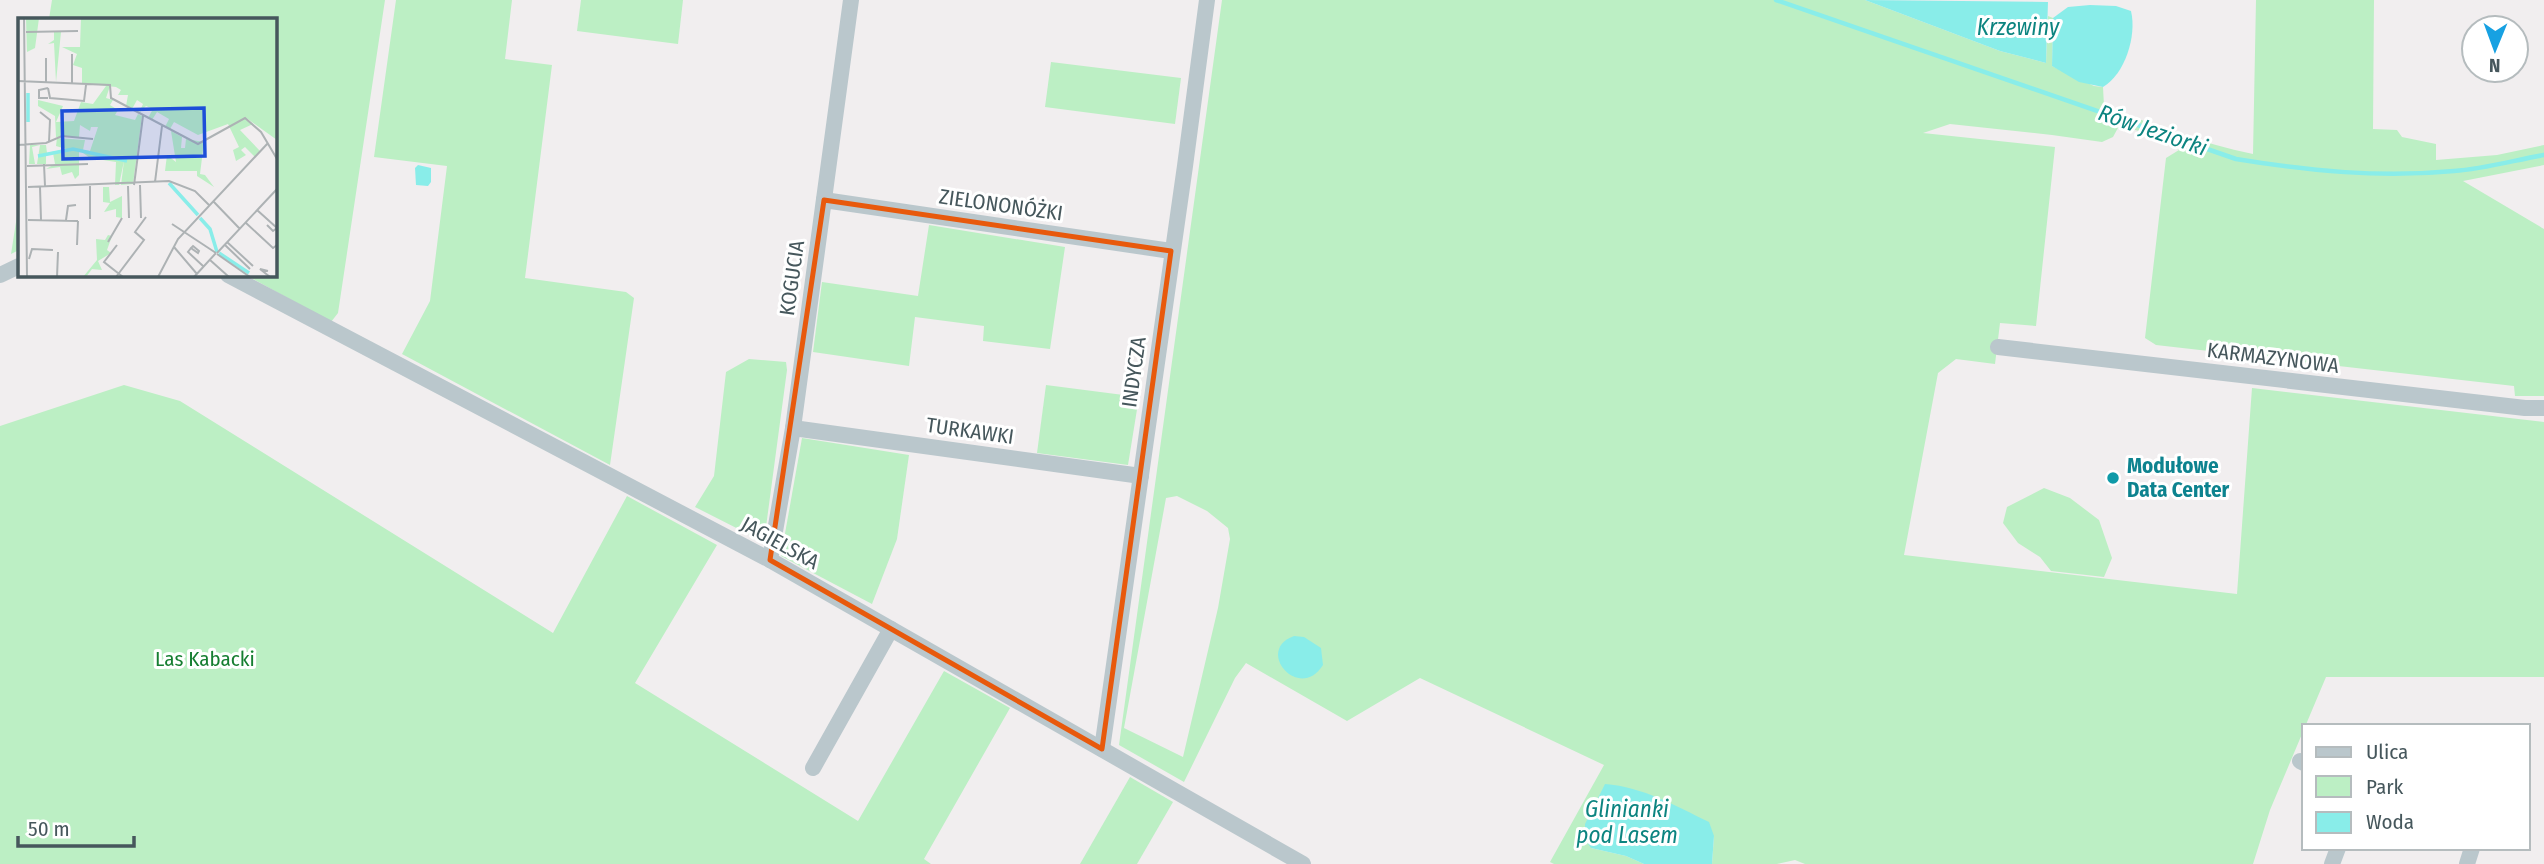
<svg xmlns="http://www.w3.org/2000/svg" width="2544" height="864" viewBox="0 0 2544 864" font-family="'Fira Sans Condensed',sans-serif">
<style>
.green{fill:#bcefc4;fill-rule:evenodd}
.water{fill:#89ede9}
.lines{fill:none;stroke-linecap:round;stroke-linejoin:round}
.stream{stroke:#89ede9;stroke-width:4.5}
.minor{stroke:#bac7cc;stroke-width:16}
.marked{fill:none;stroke:#e8590c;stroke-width:5;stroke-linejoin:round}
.culture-dot{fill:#0f9aa8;stroke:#fff;stroke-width:2.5}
.labels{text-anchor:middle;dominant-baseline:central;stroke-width:6;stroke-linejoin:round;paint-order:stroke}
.street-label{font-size:21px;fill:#46575c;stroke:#fff}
.culture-label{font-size:21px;font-weight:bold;fill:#0d838f;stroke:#fff;text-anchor:start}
.park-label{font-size:21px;fill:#167e31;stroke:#fff}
.water-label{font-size:23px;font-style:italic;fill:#0c8480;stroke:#fff}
.inset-river{fill:none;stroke:#89ede9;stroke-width:3.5}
.inset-road{fill:none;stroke:#adb2b4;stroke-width:2}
.view{fill:#1d4ed8;fill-opacity:0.15;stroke:#1d4ed8;stroke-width:3.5}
.inset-edge{fill:none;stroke:#46575c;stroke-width:3.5}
</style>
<rect width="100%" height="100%" fill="#f1eeef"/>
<g class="green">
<polygon points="52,0 385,0 338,313 331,322 246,275 275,275 275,19 49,19"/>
<polygon points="396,0 512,0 505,59 552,65 525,278 626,292 634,298 610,465 402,354 430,301 447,166 374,157"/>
<polygon points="581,0 683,0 678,44 577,31"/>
<path d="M1222 0H1865L2000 51 2046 63 2048 16 2053 18 2052 66 2094 86 2103 87 2104 106C2153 124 2202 144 2253 154L2256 0H2374L2373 129 2397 130 2402 137 2436 144V160L2497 155 2544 145V165L2463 181 2544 229V396H2515L2514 386 2156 345 2145 338 2166 158 2179 150 2159 136 2119 126 2113 137 2102 142 2052 135 1950 124 1923 133 2055 147 2036 326 2000 323 1995 364 1956 359 1938 373 1904 555 2237 594 2252 388 2544 422V677H2326L2270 810 2253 864H1805L1795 860 1777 864H1712L1714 836 1591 848 1626 856 1644 864H1554L1550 862 1604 765 1420 678 1347 721 1246 663 1235 678 1184 782 1119 745ZM1177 496 1207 511 1228 528 1230 539 1218 608 1183 757 1124 728 1166 498Z"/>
<polygon points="1051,62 1181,78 1175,124 1045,107"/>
<polygon points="19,203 19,250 11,254"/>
<polygon points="929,225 1065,247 1050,349 983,341 984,326 915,317 909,366 813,352 822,282 918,296"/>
<polygon points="749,359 786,362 787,370 764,542 695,507 714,476 726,372"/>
<polygon points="124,385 180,401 553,633 627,496 717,545 635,683 858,821 944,671 1010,708 924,859 931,864 0,864 0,426"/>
<polygon points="1046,385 1139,397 1128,465 1037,453"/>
<polygon points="802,438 909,455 897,539 872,604 781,556"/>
<polygon points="2044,488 2070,498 2099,520 2112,558 2104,577 2051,571 2040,557 2018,543 2003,523 2007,507"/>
<polygon points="1130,777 1173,802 1137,864 1080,864"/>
</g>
<g class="water">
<polygon points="1865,0 2048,2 2046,63 2000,51"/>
<path d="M2090 5 2116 6 2131 11C2137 36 2125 74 2103 87L2079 82 2052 66 2053 18 2068 7Z"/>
<polygon points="418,165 431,168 431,182 428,186 416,185 415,168"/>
<path d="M1294 636 1304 637 1321 648 1323 665C1299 703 1254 650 1294 636Z"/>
<path d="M1605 784C1643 787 1676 806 1709 822L1714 836 1712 864H1644L1626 856 1591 848 1585 839V824Z"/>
</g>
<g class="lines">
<path class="stream" d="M1776 0 2236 159C2309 171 2380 178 2454 171 2484 169 2515 160 2544 155"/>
<g class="minor">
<polyline points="824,200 1171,251"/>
<polyline points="0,275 19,266"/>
<polyline points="228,275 770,560 1303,864"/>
<polyline points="1998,347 2525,408 2544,408"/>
<polyline points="793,428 1141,476"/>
<polyline points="770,560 793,428 851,0"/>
<polyline points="1102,749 1185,166 1207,0"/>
<polyline points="2300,761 2304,763"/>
<polyline points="813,768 891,629"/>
<polyline points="2332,864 2338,848"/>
<polyline points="2467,864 2472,848"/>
</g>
</g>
<path class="marked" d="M824 200 1171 251 1102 749 770 560Z"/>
<circle class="culture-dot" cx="2113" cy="478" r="7"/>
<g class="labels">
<g class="street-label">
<text transform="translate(1001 205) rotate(8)">ZIELONONÓŻKI</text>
<text transform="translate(792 278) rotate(-82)">KOGUCIA</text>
<text transform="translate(2273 358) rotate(7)">KARMAZYNOWA</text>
<text transform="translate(1134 372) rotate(-82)">INDYCZA</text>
<text transform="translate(970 431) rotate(8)">TURKAWKI</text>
<text transform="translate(780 543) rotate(29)">JAGIELSKA</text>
</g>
<g class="culture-label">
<text x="2127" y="466">Modułowe<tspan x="2127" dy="24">Data Center</tspan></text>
</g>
<g class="park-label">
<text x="205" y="659">Las Kabacki</text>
</g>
<g class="water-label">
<text x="2018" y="27">Krzewiny</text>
<text transform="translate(2153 130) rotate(19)">Rów Jeziorki</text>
<text x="1627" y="809">Glinianki<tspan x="1627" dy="26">pod Lasem</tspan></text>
</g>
</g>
<g transform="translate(18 18)">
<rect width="259" height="259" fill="#f1eeef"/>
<path d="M8 0H21L17 30 9 34ZM63 0H259V122L227 99 235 106 222 112 242 133 237 139 227 129 223 132 228 137 218 143 215 132 221 129 210 106 180 117 156 104 152 111 147 109 151 101 139 94 134 102 130 100 135 91 128 88 121 95 125 86 119 82 114 91 108 88 110 77H100L103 72 98 69 64 65V50L55 47 59 36 44 29H62ZM36 14H43L38 64 36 25 30 26 36 22ZM88 68H92L88 80 95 82 92 87 100 92 97 97 117 102 120 96 124 98 115 166 103 167 106 143 101 167H97L98 144 72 140 61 132V157L57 161 54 154 44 157 42 149 28 151 37 146 35 135 28 136V146H19L22 127 14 129 17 146H11L12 127H28L29 135 48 131 38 128 39 120 67 122 65 132 72 133 80 109H73L72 113 62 107 61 119H38L37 98 20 88V82L45 88 38 104 56 103 63 84 75 86ZM153 113 164 119 163 130H167L168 121 186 124 182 156 187 157 196 169 179 158V153H147L149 137 158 144ZM85 169H91L92 184 104 178V200L98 199V191L86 194 92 185 85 184ZM90 217 94 218 89 232 93 235 80 243 84 252 74 251 68 259H65L79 242 78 221 87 222Z" fill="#bcefc4"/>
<path class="inset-river" d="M10 75V104M20 138 55 131 109 143M151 165 180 197M182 200 192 211 199 234M201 235 231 255"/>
<path class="inset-road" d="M6 0 9 259M8 14 60 13M54 36V65M28 40V65M0 63 92 67 93 80 180 126 227 100 243 114 259 141M30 70 32 80 66 83 68 67M30 70 21 72V80H30M22 94 32 102 31 124M0 127 28 125 44 118 75 121M26 146 27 168M9 148 70 146M137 164 144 108M116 167 125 98M122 167 123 200M110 168 111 200M10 169 151 163 177 173 191 187M22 169 23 202M195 183 222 211M239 192 259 210 255 213 249 207M72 201V168M10 202 60 203M48 202 50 188 58 187M228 205 255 230 259 227M154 206 198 235M90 224 104 200M209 224 235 248M59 227 60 203M99 227 86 244 105 259M207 227 232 251M175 228 181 233 180 235 173 230ZM156 229 179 256M173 230 170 234 185 248M199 235 259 171M199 236 232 259M11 241 14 231 35 232M192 242 211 259M250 253 242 251 252 259M39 259 40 234M98 259 126 222 117 214 128 199M140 259 160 221 250 125M176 259 198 235"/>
<path class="view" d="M186 90 187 138 45 141 44 93Z"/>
<rect width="259" height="259" class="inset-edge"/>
</g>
<rect x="2302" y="724" width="228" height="126" fill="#ffffff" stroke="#b5bcbe" stroke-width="2"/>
<rect x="2316" y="747" width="35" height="10" fill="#bac7cc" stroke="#b5bcbe" stroke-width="2"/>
<text x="2366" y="759" font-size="21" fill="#46575c">Ulica</text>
<rect x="2316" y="776" width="35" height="21" fill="#bcefc4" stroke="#b5bcbe" stroke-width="2"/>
<text x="2366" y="794" font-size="21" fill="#46575c">Park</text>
<rect x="2316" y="812" width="35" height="21" fill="#89ede9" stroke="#b5bcbe" stroke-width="2"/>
<text x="2366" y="829" font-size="21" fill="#46575c">Woda</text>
<g transform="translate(2495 49) rotate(181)"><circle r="33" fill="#ffffff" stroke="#b5bcbe" stroke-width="2"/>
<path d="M0-5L12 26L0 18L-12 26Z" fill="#17a1e2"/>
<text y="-10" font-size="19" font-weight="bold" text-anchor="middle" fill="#46575c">N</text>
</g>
<path d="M18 836v10h116v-10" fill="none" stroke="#46575c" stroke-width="3.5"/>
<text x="28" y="836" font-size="21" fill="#46575c" stroke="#ffffff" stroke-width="5" paint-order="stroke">50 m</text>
</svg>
